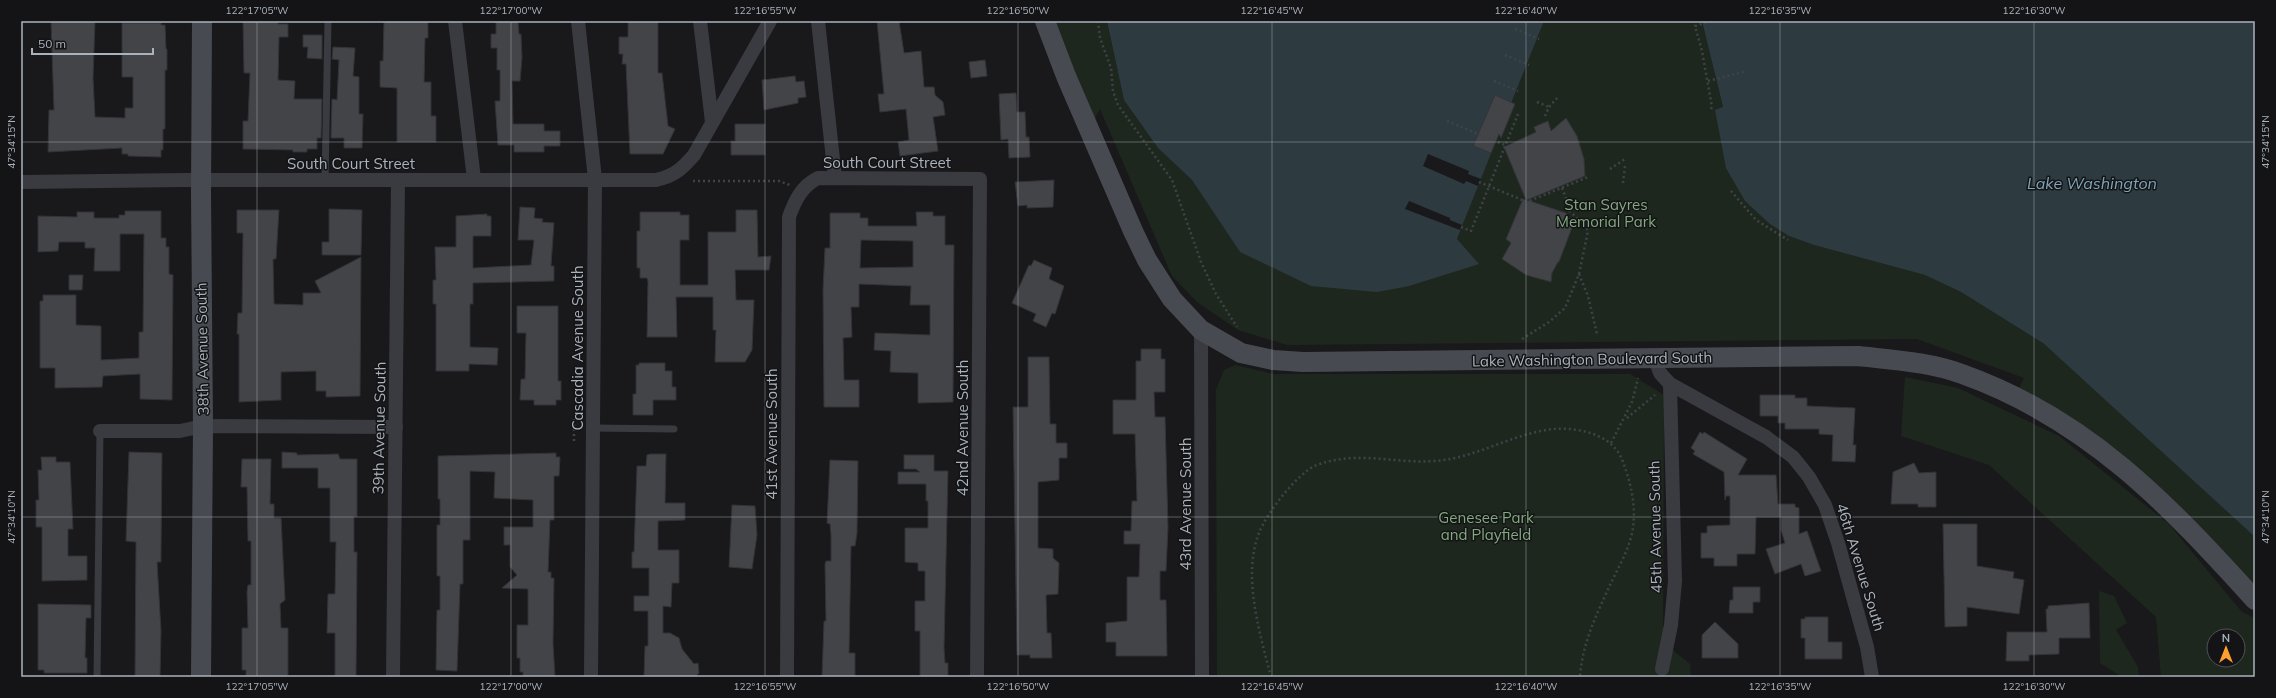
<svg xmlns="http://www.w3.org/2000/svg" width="2276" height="698" viewBox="0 0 2276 698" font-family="Mulish,sans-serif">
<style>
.green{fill:#1e271e;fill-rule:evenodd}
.water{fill:#2d3b41}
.pier{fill:#19191b}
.building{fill:#434448;stroke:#333338;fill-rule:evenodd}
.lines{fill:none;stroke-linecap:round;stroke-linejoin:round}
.path{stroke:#3f4348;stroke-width:2.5;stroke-dasharray:2 3;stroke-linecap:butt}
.lane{stroke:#393b41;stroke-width:7}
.street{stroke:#393b41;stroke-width:14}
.secondary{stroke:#474b51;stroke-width:20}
.ticks{fill:none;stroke:#aab2bc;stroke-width:1;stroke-opacity:0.45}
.labels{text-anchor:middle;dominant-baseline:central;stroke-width:3;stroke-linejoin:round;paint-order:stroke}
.street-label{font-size:15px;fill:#aab2bc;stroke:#141416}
.park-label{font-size:15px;fill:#82a97f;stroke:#141416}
.water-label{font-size:16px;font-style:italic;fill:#7ea5ba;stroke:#141416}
.neatline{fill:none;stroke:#aab2bc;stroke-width:1.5}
.ticks-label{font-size:10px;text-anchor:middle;fill:#aab2bc}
</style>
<rect width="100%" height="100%" fill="#19191b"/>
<g class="green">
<polygon points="1047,21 1107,21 1124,100 1158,148 1192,180 1240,252 1478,264 1457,239 1544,21 1702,21 1723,108 1715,110 1789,236 1814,245 1925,275 1961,292 2043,343 2255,537 2255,593 2018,390 2024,378 1917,339 1287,345 1238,330 1197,302 1172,276 1100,109 1089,129"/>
<polygon points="1235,365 1274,374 1630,374 1664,395 1663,642 1690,664 1691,677 1217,677 1216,390 1224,370"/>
<path d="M1905 377 1958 388 2059 436 2169 524 2242 612 2255 618V677H2161L2156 617 1989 465 1901 436ZM2214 636H2238V660H2214Z"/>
<polygon points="2099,591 2114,596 2127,623 2116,630 2138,667 2139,677 2122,677 2100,663"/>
</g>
<g class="water">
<polygon points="1107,21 1544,21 1457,239 1479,264 1409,286 1377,292 1311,286 1240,252 1192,180 1158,148 1124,100"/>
<polygon points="1702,21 2255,21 2255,537 2043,343 1961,292 1925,275 1814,245 1789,236 1770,224 1745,201 1726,168 1715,110 1723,107"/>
</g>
<g class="pier">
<polygon points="1428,154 1469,171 1468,174 1481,179 1478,186 1466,181 1464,184 1423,166"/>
<polygon points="1409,201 1450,218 1450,220 1462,225 1460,230 1405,209"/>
</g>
<g class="building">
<polygon points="51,21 95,22 93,78 95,117 125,118 125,108 133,108 133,77 122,77 122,23 161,23 161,25 165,25 166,49 167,49 167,70 165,70 165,129 163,129 163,150 161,150 161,157 128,156 128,154 122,154 122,148 48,152 49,110 54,110"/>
<polygon points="243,21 278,21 278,24 288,24 288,37 279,37 278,80 295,81 294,99 322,99 321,138 317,138 317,149 307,149 307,152 293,152 293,150 243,149 243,121 248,121 250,73 244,73"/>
<polygon points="384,21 428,21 428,38 425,38 424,82 431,82 431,116 436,116 436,142 397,142 397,88 380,87 380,61 383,61"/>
<polygon points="496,21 518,21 519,34 521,34 522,58 520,81 512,81 513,124 544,124 544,131 560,131 560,146 544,146 544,152 514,152 514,145 498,145 495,101 500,101 500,70 497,70 497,48 491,48 491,34 496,34"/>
<polygon points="628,21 658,21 658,73 662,73 668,126 675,129 663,154 630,154 626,64 622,64 623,54 619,54 619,37 628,37"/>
<polygon points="877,21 899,21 904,53 921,51 924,87 934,87 935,95 943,102 945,115 933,117 938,151 900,156 898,142 909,140 906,109 880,112 878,94 884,94"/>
<polygon points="303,35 322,35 322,59 307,58 308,47 303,47"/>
<polygon points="333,47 355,48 353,76 359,77 359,114 363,114 362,148 344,148 344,138 331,138 332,99 337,100 339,60 332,59"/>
<polygon points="985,60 987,76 971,78 969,62"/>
<polygon points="795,76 796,82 804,81 806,97 798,98 798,103 764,110 762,80"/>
<polygon points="1016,93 1017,112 1025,112 1026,137 1029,137 1030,157 1009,158 1008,139 1001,140 999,94"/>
<polygon points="1495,95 1515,104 1501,138 1499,134 1491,153 1473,146"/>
<polygon points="1566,118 1577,136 1584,159 1585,176 1527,200 1566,213 1573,225 1559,262 1558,262 1552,273 1551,282 1526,275 1502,259 1511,243 1506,239 1523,199 1526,200 1504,147 1536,132 1534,127 1548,121 1551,131"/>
<polygon points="735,124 765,124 765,155 731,155 731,141 735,141"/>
<polygon points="1054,180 1053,207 1027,208 1027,205 1018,206 1015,182"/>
<polygon points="520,207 535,208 534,218 543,219 542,222 554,223 551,266 554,266 554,281 473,283 473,304 470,304 470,347 498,348 497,365 469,364 469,371 436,371 436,304 433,304 433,280 436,280 435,247 456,247 456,216 487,214 487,216 491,216 491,236 473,236 473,268 531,265 534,240 518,240"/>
<polygon points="329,209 362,210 361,255 322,255 322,242 329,242"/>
<polygon points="237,210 279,210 276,259 273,259 274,304 303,305 303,293 321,293 315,281 361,257 360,396 326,397 326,391 316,391 316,371 281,372 281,400 239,402 239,334 237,334 238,313 242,313 243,233 237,233"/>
<polygon points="736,210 757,210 758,257 771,256 769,270 735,270 736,300 754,300 752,350 745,362 715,362 716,330 713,330 713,297 676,297 677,337 647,337 648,282 647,278 640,278 640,268 637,268 637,231 640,231 640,212 680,212 680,215 689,215 689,240 680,240 680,285 708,285 708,232 736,232"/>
<polygon points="125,211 161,211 161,238 166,238 166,247 169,247 169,274 173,275 172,400 140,399 140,374 103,376 102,387 55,388 55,368 40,368 40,301 43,301 43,295 76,295 76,325 101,326 101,360 139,358 139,332 143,332 144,234 120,234 120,271 94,271 95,248 85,248 85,242 59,242 58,251 38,252 38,216 77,217 77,212 94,212 94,218 119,218 119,215 125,215"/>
<path d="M916 212H933V216H945V245H954L953 402 918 403V373L890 372 891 351 874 350 875 333 930 335V305H910L911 286 859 284V307H851L852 337 843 338 844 380H859V407H824L823 290 825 248H830V213H860V218H868V226H917ZM861 240 913 241V267L860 268Z"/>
<polygon points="1034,260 1052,268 1049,279 1064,286 1055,314 1052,313 1046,327 1033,321 1036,314 1012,303 1029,265 1031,266"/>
<polygon points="69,275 83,275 82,290 69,290"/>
<polygon points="517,306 558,306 558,381 561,381 561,400 556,400 556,405 534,405 534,400 520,400 521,379 525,379 526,333 517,333"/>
<polygon points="1141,349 1161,349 1161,359 1165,359 1165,392 1154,392 1155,417 1165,417 1168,527 1166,571 1160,571 1160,600 1166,600 1167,656 1116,656 1116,642 1106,642 1106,623 1127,621 1127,577 1139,577 1140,544 1124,544 1124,531 1131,531 1132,501 1137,501 1135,434 1113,434 1113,400 1136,400 1136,361 1141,361"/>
<polygon points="1028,357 1049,357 1050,424 1056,424 1056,443 1067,443 1067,458 1059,458 1059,480 1038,482 1038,548 1053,549 1053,558 1059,563 1058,594 1046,595 1047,633 1051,633 1052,658 1030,658 1030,655 1017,655 1013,407 1028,407"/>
<polygon points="639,363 665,363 665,371 672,371 672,387 676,387 676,400 653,400 653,415 633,415 633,394 636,394 636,365 639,365"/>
<polygon points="1760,395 1795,395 1795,398 1807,398 1807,406 1855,408 1853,445 1856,445 1855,462 1832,461 1833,435 1819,434 1819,429 1785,429 1785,423 1778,423 1778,416 1760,416"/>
<polygon points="1700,432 1703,434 1704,432 1747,459 1738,475 1776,475 1778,504 1795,504 1795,507 1799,508 1799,534 1807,531 1821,571 1805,576 1801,564 1775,574 1766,549 1785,543 1781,530 1781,517 1756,517 1755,554 1737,554 1737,566 1714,566 1714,558 1701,558 1701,533 1707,533 1707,526 1730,525 1730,496 1726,496 1725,500 1724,472 1693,454 1695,451 1691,448"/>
<polygon points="129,452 162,453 161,553 161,562 157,562 161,631 160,677 135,677 136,542 126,541"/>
<polygon points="282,452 297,453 297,455 338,454 340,459 357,459 357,517 354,516 354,552 357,552 356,676 335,676 335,633 327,633 328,594 335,594 336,542 330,542 330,488 318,488 318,468 282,468"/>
<polygon points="556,453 556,457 560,457 559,476 554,476 554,520 550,520 548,572 551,572 551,578 554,578 553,643 555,677 523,677 523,672 520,672 520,658 517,658 517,625 528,625 528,589 502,588 517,575 510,567 510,545 504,545 504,527 533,527 533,500 494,498 495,472 470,471 470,540 463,540 463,584 460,584 457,671 436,670 437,610 440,610 440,576 437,576 437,525 440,525 440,499 438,499 438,456"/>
<polygon points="650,454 666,454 665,503 685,503 685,520 658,521 658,550 679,550 679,583 672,583 671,607 663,606 663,633 670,633 679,638 682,649 694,664 698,663 699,673 695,677 644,677 645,646 648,646 648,611 634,611 634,596 649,596 649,568 632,568 632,552 634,552 637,466 646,466 647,455"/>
<polygon points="904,455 934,455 934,471 948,471 944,648 945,663 948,663 948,676 920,677 920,631 915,631 915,601 925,601 925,571 918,571 918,563 905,562 905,528 928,528 928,501 926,501 926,484 898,484 898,472 920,472 916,469 904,469"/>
<polygon points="41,457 56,457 56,462 70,462 73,529 68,529 68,556 87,556 87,580 42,581 42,527 36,527 36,500 39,500 38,470 42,470"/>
<polygon points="242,459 271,459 270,504 274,504 274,518 281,518 285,600 280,604 281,628 288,628 288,676 246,676 246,670 242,670 242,628 248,628 247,592 248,585 251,585 251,541 248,541 247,487 241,487"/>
<polygon points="830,460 858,461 857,533 855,546 851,546 849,653 855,653 855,677 822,677 824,621 826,621 825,564 826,561 831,561 831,535 830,524 827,523"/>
<polygon points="1914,463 1919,473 1936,472 1936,507 1918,507 1918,504 1891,504 1893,472"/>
<polygon points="732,505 755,506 757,535 752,569 729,567"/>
<polygon points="1943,524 1977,524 1977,566 2014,572 2013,578 2024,580 2019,614 1967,607 1967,626 1945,627"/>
<polygon points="1733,587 1760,587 1760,602 1753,602 1753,613 1729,613 1730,600 1733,600"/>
<polygon points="2089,603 2090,638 2059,638 2059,654 2029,655 2029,661 2006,661 2007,632 2047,632 2046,609 2048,609 2048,606"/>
<polygon points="38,604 91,605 91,618 86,618 85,658 87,658 87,673 44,673 44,670 38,670"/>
<polygon points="1805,617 1828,617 1828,642 1842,642 1842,659 1805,659 1805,638 1801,638 1801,619 1805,619"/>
<polygon points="1715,622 1738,644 1738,658 1702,658 1702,635"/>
</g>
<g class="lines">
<g class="path">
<polyline points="1098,21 1100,38 1111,68 1113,91 1118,105 1172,180 1201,262 1216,294 1237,327"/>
<polyline points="1515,29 1539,39"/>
<polyline points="1505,55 1529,65"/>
<polyline points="1494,81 1518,91"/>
<polyline points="1708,81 1747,71"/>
<polyline points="1537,102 1549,107"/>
<polyline points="1711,109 1712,107 1702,51 1695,26 1712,21"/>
<polyline points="1545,116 1549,107 1559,96"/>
<polyline points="1447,121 1505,145"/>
<polyline points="1610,169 1625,159"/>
<polyline points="693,181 779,181 790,185"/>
<polyline points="1479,182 1527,202 1588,177"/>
<polyline points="1623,183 1625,166"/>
<polyline points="1731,191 1756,220 1788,240"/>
<polyline points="1461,227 1471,231 1518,114"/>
<polyline points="1579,274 1588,296 1597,334"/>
<polyline points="1522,339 1549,322 1565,308 1579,274 1588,231 1585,225 1566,208 1566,198 1562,188"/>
<polyline points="1627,418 1655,395"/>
<polyline points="574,441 574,419"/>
<polyline points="1611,443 1632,402 1638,378"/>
<path d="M1271 677C1260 634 1242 576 1259 533 1266 514 1298 472 1317 465 1358 450 1394 464 1435 461 1477 458 1513 433 1554 429 1580 427 1614 435 1623 462 1631 483 1636 506 1633 528 1630 548 1619 566 1611 583 1597 613 1582 644 1580 677"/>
</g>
<g class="lane">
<polyline points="325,180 328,21"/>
<polyline points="593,428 674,429"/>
<polyline points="97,677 100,431"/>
</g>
<g class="street">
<polyline points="455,21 474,179"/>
<polyline points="578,21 595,179 591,677"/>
<polyline points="700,21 712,122"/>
<polyline points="818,21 835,178"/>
<path d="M21 182 185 180H656C674 176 682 169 694 155L770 21"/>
<polyline points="1201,330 1202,677"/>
<polyline points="1655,359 1660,373 1670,384 1766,437 1793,457 1809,477 1825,505 1838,543 1867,647 1872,677"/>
<polyline points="100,431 180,431 203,426 396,427"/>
<polyline points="1662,669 1671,625 1675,581 1670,384"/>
<polyline points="393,677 398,180"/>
<path d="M787 677 789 217C795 200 802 186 818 178L980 179 977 677"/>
</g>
<g class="secondary">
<path d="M1045 21 1066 76 1133 231 1147 260 1172 299 1201 330 1241 353 1273 360 1303 362 1858 356C1893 360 1930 362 1962 374 2088 419 2168 504 2255 600"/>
<polyline points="201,677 203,426 201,193 202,21"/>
</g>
</g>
<path class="ticks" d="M257 21V677M511 21V677M765 21V677M1018 21V677M1272 21V677M1526 21V677M1780 21V677M2034 21V677M21 142H2255M21 517H2255"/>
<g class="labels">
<g class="street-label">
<text x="887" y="162">South Court Street</text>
<text x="351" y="163">South Court Street</text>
<text transform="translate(577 348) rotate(-90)">Cascadia Avenue South</text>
<text transform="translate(202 349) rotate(-91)">38th Avenue South</text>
<text transform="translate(1592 359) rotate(-1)">Lake Washington Boulevard South</text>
<text transform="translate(379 428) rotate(-89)">39th Avenue South</text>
<text transform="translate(962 428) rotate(-90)">42nd Avenue South</text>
<text transform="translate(771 434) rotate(-90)">41st Avenue South</text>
<text transform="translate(1185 504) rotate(-90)">43rd Avenue South</text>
<text transform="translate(1655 527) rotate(-91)">45th Avenue South</text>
<text transform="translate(1861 567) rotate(73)">46th Avenue South</text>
</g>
<g class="park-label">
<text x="1606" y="204">Stan Sayres<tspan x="1606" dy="17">Memorial Park</tspan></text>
<text x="1486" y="517">Genesee Park<tspan x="1486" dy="17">and Playfield</tspan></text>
</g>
<g class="water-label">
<text x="2092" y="183">Lake Washington</text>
</g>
</g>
<rect width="2276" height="698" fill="none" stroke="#141416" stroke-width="44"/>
<g transform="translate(2226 648)"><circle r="19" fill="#141416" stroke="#505358"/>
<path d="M0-3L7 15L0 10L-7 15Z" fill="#ff9f2d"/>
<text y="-6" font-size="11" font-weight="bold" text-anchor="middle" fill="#aab2bc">N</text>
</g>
<path d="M32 48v6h121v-6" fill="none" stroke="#aab2bc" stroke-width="2"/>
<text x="38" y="48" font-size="12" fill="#aab2bc" stroke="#141416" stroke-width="3" paint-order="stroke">50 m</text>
<rect x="22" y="22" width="2232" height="654" class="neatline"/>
<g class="ticks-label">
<text x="257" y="14">122°17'05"W</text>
<text x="511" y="14">122°17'00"W</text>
<text x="765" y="14">122°16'55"W</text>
<text x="1018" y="14">122°16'50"W</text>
<text x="1272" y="14">122°16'45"W</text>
<text x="1526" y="14">122°16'40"W</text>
<text x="1780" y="14">122°16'35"W</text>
<text x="2034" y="14">122°16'30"W</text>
<text transform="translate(11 142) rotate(-90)" y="4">47°34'15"N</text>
<text transform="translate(2265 142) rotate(-90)" y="4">47°34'15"N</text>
<text transform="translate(11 517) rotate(-90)" y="4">47°34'10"N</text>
<text transform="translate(2265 517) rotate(-90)" y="4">47°34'10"N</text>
<text x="257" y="690">122°17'05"W</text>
<text x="511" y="690">122°17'00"W</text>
<text x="765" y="690">122°16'55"W</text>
<text x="1018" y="690">122°16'50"W</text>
<text x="1272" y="690">122°16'45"W</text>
<text x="1526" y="690">122°16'40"W</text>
<text x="1780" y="690">122°16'35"W</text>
<text x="2034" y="690">122°16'30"W</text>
</g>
</svg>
